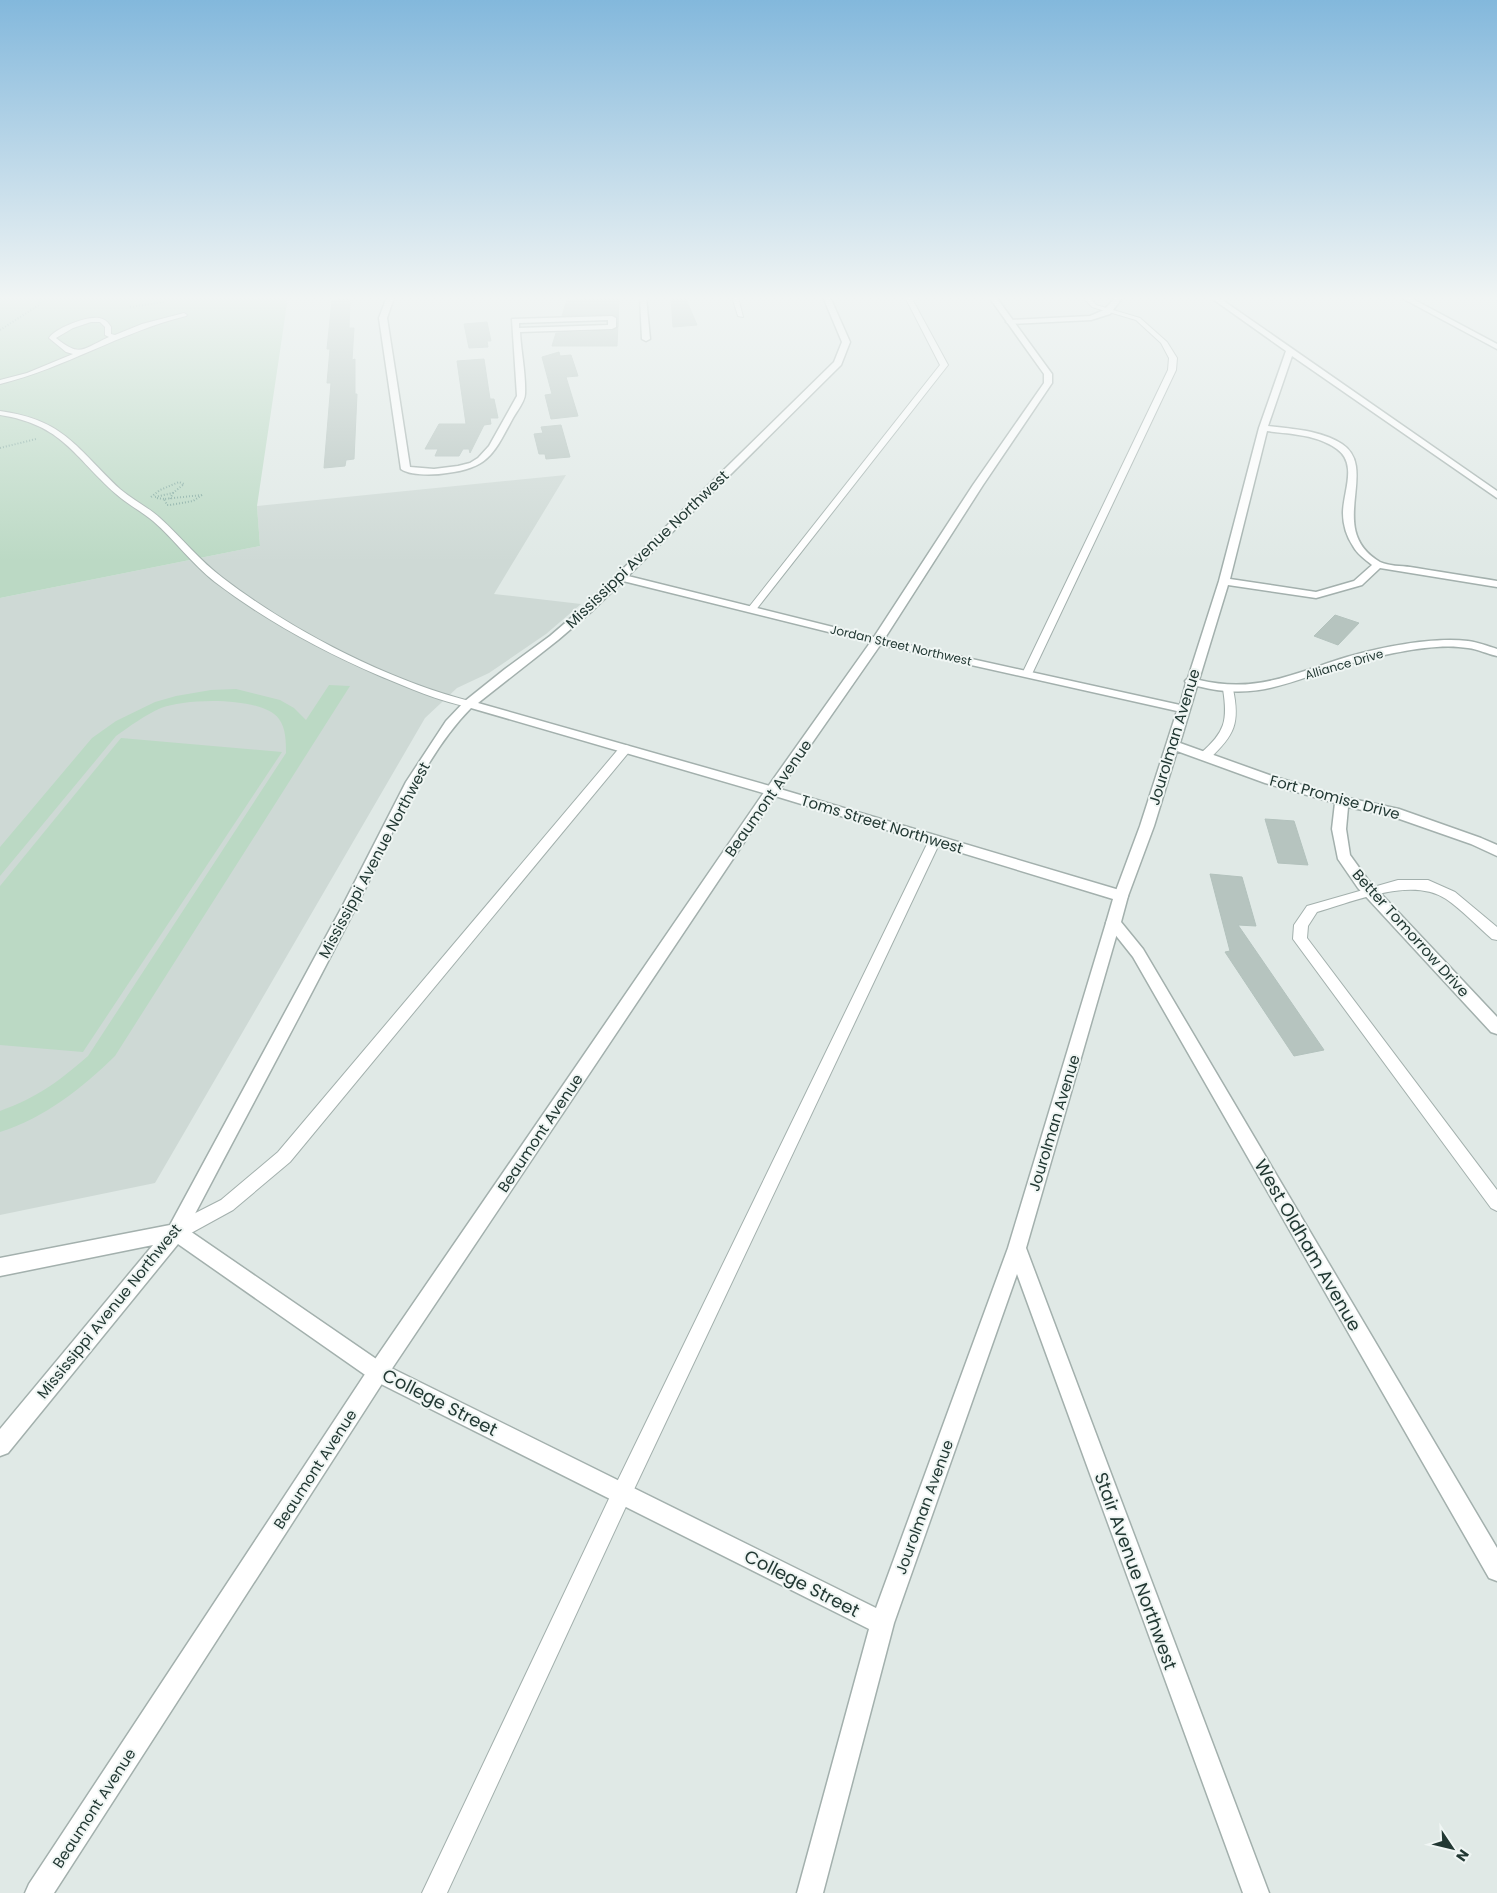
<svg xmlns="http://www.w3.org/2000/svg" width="1497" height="1893" viewBox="0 0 1497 1893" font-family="Poppins,sans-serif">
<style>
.built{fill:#ced9d5}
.green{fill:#bbd9c4}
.building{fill:#b6c4bf;stroke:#b3c2bd}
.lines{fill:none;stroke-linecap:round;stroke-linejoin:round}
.service-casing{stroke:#a3b0ad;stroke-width:2}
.minor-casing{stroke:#a3b0ad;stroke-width:3}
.tertiary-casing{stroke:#a3b0ad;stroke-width:3}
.path{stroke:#83aaa0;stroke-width:2;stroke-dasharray:1 2;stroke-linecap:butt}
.service{fill:#fff;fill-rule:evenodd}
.minor{fill:#fff;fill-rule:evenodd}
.tertiary{fill:#fff;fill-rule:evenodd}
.labels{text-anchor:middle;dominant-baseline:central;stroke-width:4;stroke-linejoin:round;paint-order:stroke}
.far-street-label{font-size:12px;fill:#223833;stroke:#f0f6f4}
.street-label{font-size:15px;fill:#223833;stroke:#f0f6f4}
.near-street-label{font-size:18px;fill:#223833;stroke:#f0f6f4}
</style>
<rect width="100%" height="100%" fill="#e0e9e6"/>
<polygon class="built" points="566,475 494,594 581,604 546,634 489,673 457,688 425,718 155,1183 0,1215 0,598 260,546 257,506"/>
<g class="green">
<polygon points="0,297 288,297 257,506 260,546 0,598"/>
<path d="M329 685 350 686 115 1056C82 1088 45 1118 0 1132V1111C38 1097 58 1082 88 1056L286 753C286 743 286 728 279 719 262 696 186 698 161 708 145 715 130 726 116 736L0 876V847L92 738 116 721 155 702 176 696 211 690 236 689 280 700 294 708 306 720Z"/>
<polygon points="121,738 282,752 83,1052 0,1045 0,886"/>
</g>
<g class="building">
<polygon points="671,297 685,297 697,325 673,327"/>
<polygon points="350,299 349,328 354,328 352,360 355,359 355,394 357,394 354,459 346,460 345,466 324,468 331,383 327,383 330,349 327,349 332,300"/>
<polygon points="619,299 617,346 552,346 556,333 612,331 618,327 618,318 612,314 562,316 567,300"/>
<polygon points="487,322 491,341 487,341 488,347 469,348 464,324"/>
<polygon points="559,352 560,356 571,355 578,376 566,377 578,416 551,419 545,395 552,394 542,357"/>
<polygon points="484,359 490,399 494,399 498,418 490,418 491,424 484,425 470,453 469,449 463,449 459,456 435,456 438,449 425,449 439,424 466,424 457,361"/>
<polygon points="561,425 570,457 546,459 545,454 539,454 534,434 543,433 541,427"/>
<polygon points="1335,615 1359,623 1338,645 1314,636"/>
<polygon points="1265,819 1294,821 1308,865 1278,863"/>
<polygon points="1210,874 1242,877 1256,926 1238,925 1324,1050 1294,1056 1225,952 1230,951"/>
</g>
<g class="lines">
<g class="service-casing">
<g id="service">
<polygon points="732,297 738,297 743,317 738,316"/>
<polygon points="905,297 911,297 948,365 755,611 749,611 749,607 940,365"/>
<polygon points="1083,297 1090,297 1096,305 1140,318 1167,342 1177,358 1176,370 1032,674 1027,677 1022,674 1168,370 1169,358 1161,343 1136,320 1092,307"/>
<path d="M184 313 187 315 186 316C121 332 65 368 0 384V380L27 373 73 354 66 352 49 338C55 328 87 316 99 318 105 319 108 322 111 327V334L115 335 142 324ZM91 322H100L105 327V335L109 337C82 349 81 358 56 338L73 328Z"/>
<path d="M0 411C65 420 76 448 120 489 133 500 148 507 160 518 181 537 200 561 223 578 292 631 389 681 473 702L474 704 469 707C438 701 409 688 380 676 322 651 265 620 215 582 192 564 175 540 153 521 141 511 127 504 116 494 73 456 63 425 0 415Z"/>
<path d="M1228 686 1233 689C1240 723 1235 735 1209 759H1201L1199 756 1201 753C1225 732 1228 721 1223 689Z"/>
<polygon points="625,745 629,746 631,749 629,752 290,1162 233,1210 182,1238 176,1240 170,1238 167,1232 170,1226 221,1200 278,1152 621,746"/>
<polygon points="935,836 941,840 629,1500 447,1893 422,1893 615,1486 929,840"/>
<path d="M1398 880H1428L1455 892 1497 927V940L1492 939C1477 926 1462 910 1446 899 1411 876 1353 902 1317 912L1308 926 1307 938 1497 1190V1211L1491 1208 1293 939 1294 925 1307 906Z"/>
</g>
</g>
<g class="minor-casing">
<g id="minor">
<path d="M387 297H394L387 318 410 467 434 469 458 466 470 463 478 458 489 446 517 396 512 319 612 316 616 318V327L612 329 520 332C521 352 526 374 525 394 525 401 517 411 513 418 494 453 489 468 447 473 436 475 410 476 401 469L379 318ZM608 320V325L519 328V323Z"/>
<polygon points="640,297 646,297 650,339 646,341 642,339"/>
<path d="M823 297H830L850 342 841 365 628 576 877 638 1180 705 1186 683 1185 681 1188 678 1219 581 1259 428 1286 351 1210 297H1218L1497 491V498L1292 356 1268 426C1292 429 1320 430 1342 444 1380 469 1325 530 1380 562 1388 566 1402 566 1410 567 1439 572 1468 576 1497 581V587L1380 568 1362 585 1316 598 1228 585 1199 680C1257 694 1294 673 1347 657 1382 647 1432 637 1468 641 1477 642 1488 646 1497 649V656C1487 654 1478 649 1468 648 1436 642 1387 654 1355 662 1295 677 1263 703 1197 686L1180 743 1275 777 1343 797 1399 809 1481 838 1497 845V856L1471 844 1391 816 1348 807 1346 829 1350 855 1368 880 1497 1017V1034L1491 1032 1358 888 1338 859 1332 829 1335 803 1265 783 1177 751 1154 826 1128 896 1126 900H1116L1114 896 1140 826 1177 711 877 644 623 581 593 610 558 640 478 703 777 788 779 791 777 794H767L471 708C419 761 390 842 356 907 301 1015 243 1122 187 1229L385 1365 876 1608 1008 1248 1106 923 1108 919 1113 918 1118 919 1120 923 1026 1248 1269 1893H1243L1017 1274 894 1623 823 1893H797L869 1629 371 1379 178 1244 8 1453 0 1456V1429L153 1245 0 1276V1258L170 1225 342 907 406 782 446 721 465 701 505 669 550 636 585 606 834 362 842 342ZM1267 431C1289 434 1317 434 1337 449 1358 464 1343 492 1343 513 1343 525 1347 537 1353 546 1357 554 1365 559 1372 565L1354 581 1316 592 1230 579Z"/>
<polygon points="1116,297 1123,297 1110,314 1091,320 1010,324 1006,322 1010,320 1090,316 1104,310"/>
<polygon points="1400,297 1409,297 1497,344 1497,349"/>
</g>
</g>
<g class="tertiary-casing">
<polygon id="tertiary" points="989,297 996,297 1052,374 1052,383 983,485 883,641 780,789 1126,892 1128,896 1121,922 1143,949 1497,1548 1497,1581 1489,1578 1133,957 1106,923 1113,899 775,796 385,1379 54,1893 25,1893 29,1884 371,1365 767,788 872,640 973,485 1044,383 1044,374"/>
</g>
<g class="path">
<polyline points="130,307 165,302"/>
<polyline points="0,330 39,305 41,297"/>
<polyline points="0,448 36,439"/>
<polygon points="202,495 193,501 170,505 167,505 164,499"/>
<polyline points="151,497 160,490 179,482 184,484 173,493"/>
<polyline points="155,497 173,493 170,499"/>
<polyline points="157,498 164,499"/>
</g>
<use href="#service" class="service"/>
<use href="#minor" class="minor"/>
<use href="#tertiary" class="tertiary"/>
</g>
<linearGradient id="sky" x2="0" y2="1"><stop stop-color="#83b8dc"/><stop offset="0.53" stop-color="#f1f5f4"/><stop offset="1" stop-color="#f1f5f4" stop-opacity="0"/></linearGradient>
<rect width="1497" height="562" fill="url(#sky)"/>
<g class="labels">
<g class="far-street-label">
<text transform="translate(901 645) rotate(13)">Jordan Street Northwest</text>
<text transform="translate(1344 664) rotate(-16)">Alliance Drive</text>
</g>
<g class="street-label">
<text transform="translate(647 549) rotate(-44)">Mississippi Avenue Northwest</text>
<text transform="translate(1174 737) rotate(-73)">Jourolman Avenue</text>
<text transform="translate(1335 797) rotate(15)">Fort Promise Drive</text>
<text transform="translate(768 798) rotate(-55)">Beaumont Avenue</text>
<text transform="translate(882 824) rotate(17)">Toms Street Northwest</text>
<text transform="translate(374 860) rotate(-62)">Mississippi Avenue Northwest</text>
<text transform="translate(1411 933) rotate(48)">Better Tomorrow Drive</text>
<text transform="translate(1054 1123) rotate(-73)">Jourolman Avenue</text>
<text transform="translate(540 1133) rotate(-56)">Beaumont Avenue</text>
<text transform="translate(109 1311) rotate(-51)">Mississippi Avenue Northwest</text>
<text transform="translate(315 1469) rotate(-57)">Beaumont Avenue</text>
<text transform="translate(924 1507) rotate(-70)">Jourolman Avenue</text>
<text transform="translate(94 1808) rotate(-57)">Beaumont Avenue</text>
</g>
<g class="near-street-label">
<text transform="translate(1308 1245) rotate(60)">West Oldham Avenue</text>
<text transform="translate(440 1402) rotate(27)">College Street</text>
<text transform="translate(1136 1571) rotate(70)">Stair Avenue Northwest</text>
<text transform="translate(802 1583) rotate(27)">College Street</text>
</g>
</g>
<g transform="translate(1452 1848) rotate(125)" stroke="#f0f6f4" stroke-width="4" paint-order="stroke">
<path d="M0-4L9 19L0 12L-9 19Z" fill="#223833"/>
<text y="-8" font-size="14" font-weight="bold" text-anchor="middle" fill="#223833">N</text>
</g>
</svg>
